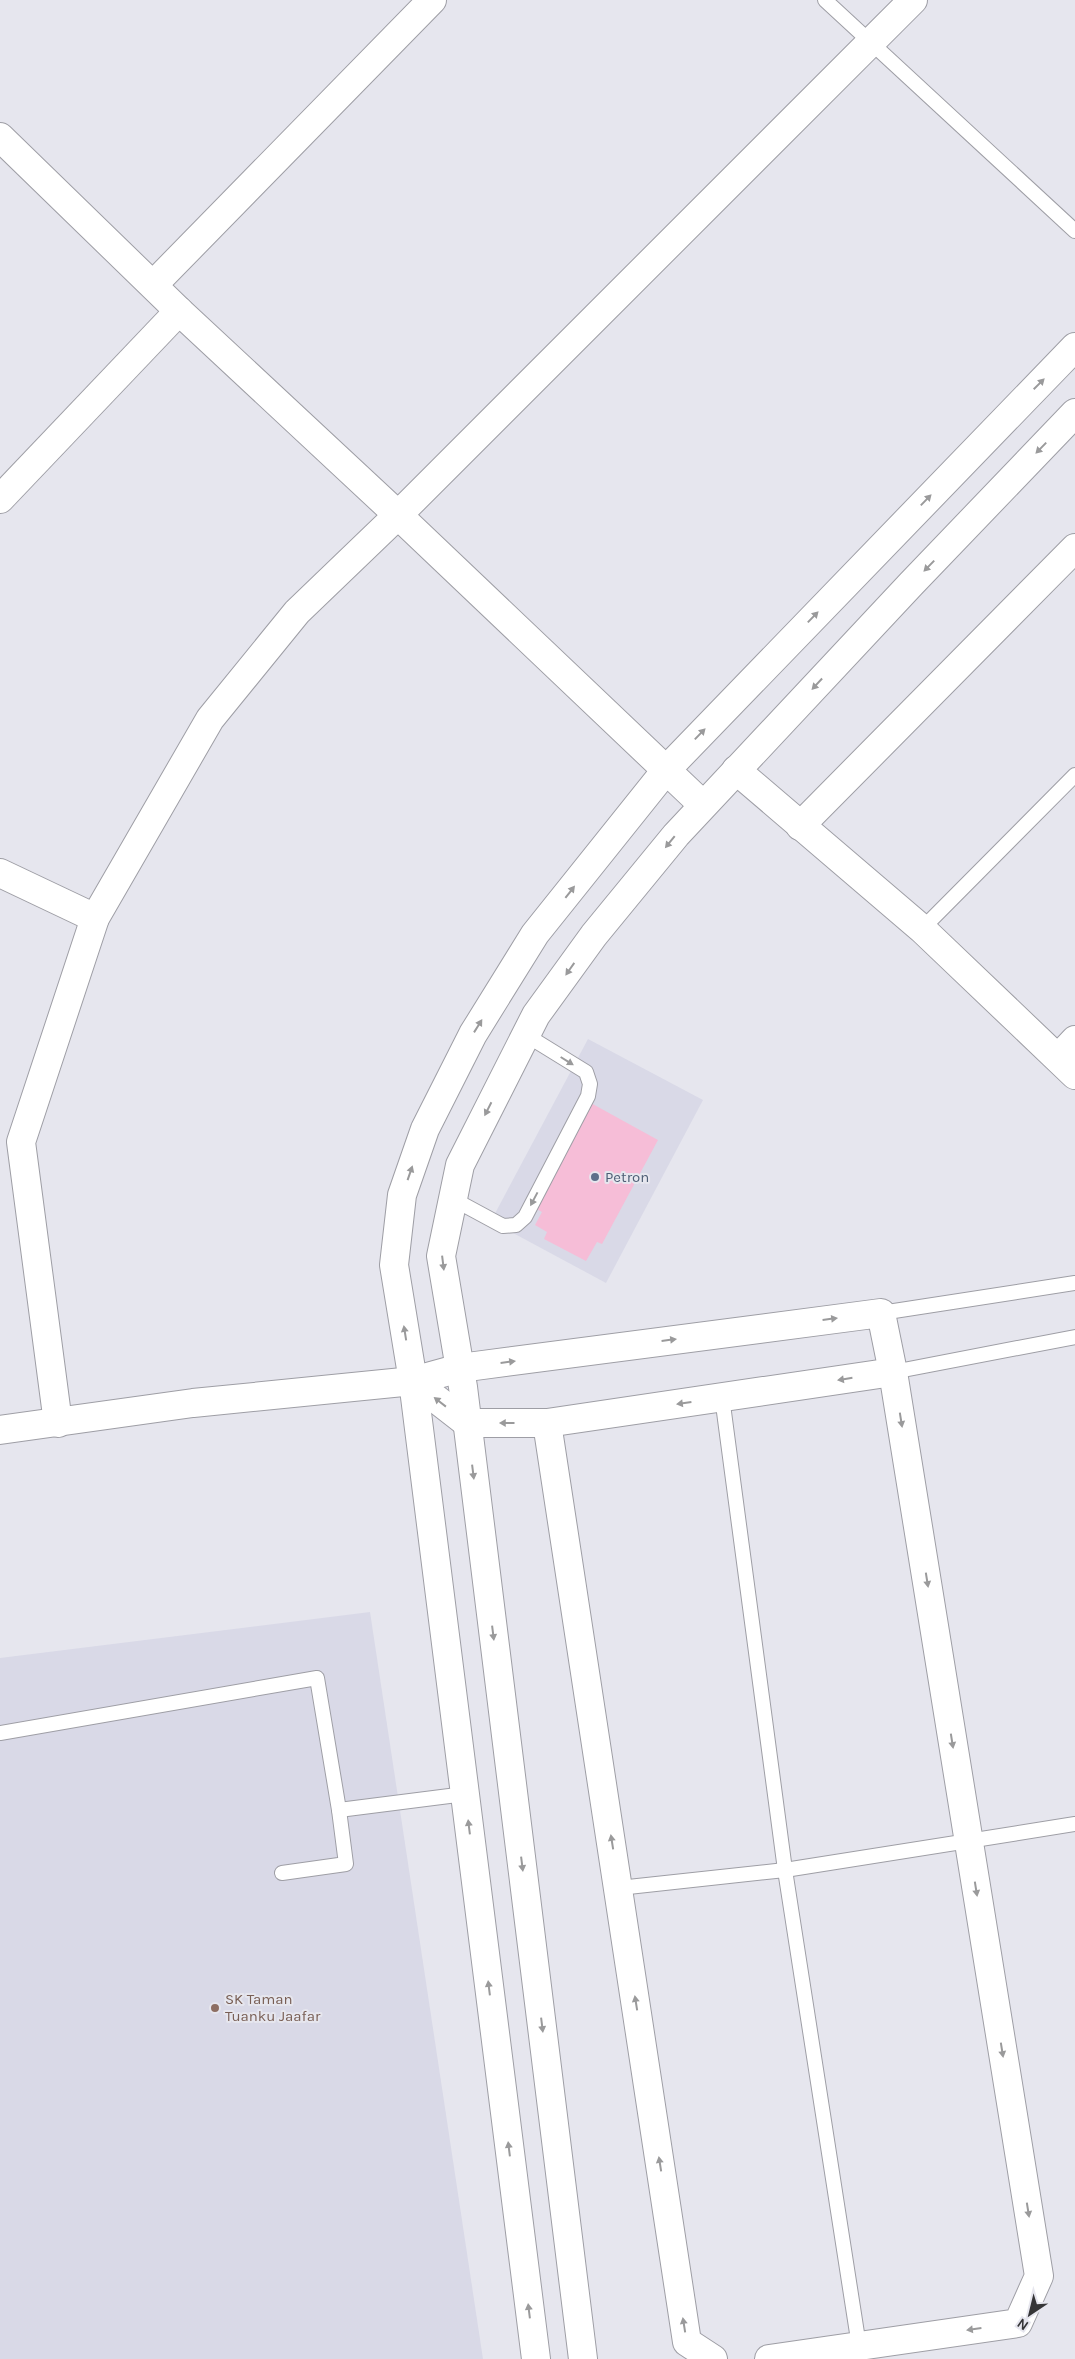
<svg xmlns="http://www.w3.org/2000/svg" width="1075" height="2359" viewBox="0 0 1075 2359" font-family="Karla,sans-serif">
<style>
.built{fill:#d9d9e7}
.building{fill:#f6bdd7}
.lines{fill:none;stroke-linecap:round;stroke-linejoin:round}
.service-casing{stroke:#9e9ea5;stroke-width:16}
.minor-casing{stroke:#9e9ea5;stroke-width:30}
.service{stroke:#fff;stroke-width:14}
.minor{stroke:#fff;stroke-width:28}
.oneway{fill:#9a9a9b}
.service-dot{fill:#5c6f8a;stroke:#e6e6ee;stroke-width:2}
.education-dot{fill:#8d6e63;stroke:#e6e6ee;stroke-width:2}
.labels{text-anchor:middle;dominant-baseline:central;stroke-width:4;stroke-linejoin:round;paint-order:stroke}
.service-label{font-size:15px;fill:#4e5e75;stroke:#e6e6ee;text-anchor:start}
.education-label{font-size:15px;fill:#785e54;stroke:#e6e6ee;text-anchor:start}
</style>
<rect width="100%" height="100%" fill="#e6e6ee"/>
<g class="built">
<polygon points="588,1039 703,1100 606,1283 491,1221"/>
<polygon points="370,1612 483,2359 0,2359 0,1658"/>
</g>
<polygon class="building" points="589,1102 658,1140 602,1244 597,1242 586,1261 544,1239 547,1232 535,1225 542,1212 533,1207"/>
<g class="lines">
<g class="service-casing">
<g id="service">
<polyline points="825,0 1075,231"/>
<polyline points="922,929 1075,775"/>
<polyline points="453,1199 503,1226 516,1225 525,1217 588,1096 590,1084 586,1072 526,1035"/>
<polyline points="881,1313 1075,1283"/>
<polyline points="893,1372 1075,1337"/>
<polyline points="722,1397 785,1870 859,2346"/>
<polyline points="0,1733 317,1678 339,1810 346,1864 282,1873"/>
<polyline points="339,1810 465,1794"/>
<polyline points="619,1888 785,1870 1075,1824"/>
</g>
</g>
<g class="minor-casing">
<g id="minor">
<polyline points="0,137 179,311 398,515 703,805"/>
<polyline points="154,284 432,0"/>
<polyline points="0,499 179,311"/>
<polyline points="736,770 922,929 1075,1075"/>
<polyline points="800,826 1075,548"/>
<polyline points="0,873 95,918"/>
<polyline points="1058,1058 1075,1040"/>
<polyline points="413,1381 467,1423 547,1423 893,1372"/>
<polyline points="58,1423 21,1142 95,918 210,719 297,612 398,515 913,0"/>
<polyline points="547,1423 687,2342 713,2359"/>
<polyline points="0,1430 193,1403 413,1381 460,1368 881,1313 893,1372 1039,2276 1018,2323 769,2359"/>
<polyline points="536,2359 413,1381 394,1265 402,1195 425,1129 473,1034 535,934 667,769 1075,347"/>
<polyline points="583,2359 463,1387 441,1256 460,1165 536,1015 594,935 676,835 911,584 1075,413"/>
</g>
</g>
<use href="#service" class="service"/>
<use href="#minor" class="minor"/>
</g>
<defs><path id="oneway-solid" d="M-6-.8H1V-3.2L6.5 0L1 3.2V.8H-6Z" transform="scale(1.25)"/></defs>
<g class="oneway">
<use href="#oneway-solid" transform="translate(1039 384) rotate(-45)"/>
<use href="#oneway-solid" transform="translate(1041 448) rotate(134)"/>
<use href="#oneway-solid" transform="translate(926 500) rotate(-46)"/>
<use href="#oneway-solid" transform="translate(929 566) rotate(134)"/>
<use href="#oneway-solid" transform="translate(813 617) rotate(-46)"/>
<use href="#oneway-solid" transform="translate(817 684) rotate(133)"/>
<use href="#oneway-solid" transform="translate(700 734) rotate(-46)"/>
<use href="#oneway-solid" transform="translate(670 842) rotate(129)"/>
<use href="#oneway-solid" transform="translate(570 892) rotate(-52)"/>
<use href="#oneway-solid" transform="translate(570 969) rotate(125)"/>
<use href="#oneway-solid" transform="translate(478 1026) rotate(-58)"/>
<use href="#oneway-solid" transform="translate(567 1061) rotate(32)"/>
<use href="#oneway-solid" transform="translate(488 1109) rotate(117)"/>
<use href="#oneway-solid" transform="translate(410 1173) rotate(-71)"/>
<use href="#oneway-solid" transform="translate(534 1199) rotate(118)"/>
<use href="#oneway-solid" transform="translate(443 1263) rotate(83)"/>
<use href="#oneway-solid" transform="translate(830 1319) rotate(-7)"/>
<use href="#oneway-solid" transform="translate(405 1333) rotate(-99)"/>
<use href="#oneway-solid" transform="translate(669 1340) rotate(-7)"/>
<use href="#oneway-solid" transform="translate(508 1362) rotate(-7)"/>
<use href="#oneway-solid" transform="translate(845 1379) rotate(171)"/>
<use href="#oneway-solid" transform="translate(440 1402) rotate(-142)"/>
<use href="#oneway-solid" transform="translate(684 1403) rotate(172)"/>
<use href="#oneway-solid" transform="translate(901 1420) rotate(81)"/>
<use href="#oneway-solid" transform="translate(507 1423) rotate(180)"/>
<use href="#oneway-solid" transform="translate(473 1472) rotate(83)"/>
<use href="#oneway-solid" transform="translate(927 1580) rotate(81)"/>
<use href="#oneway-solid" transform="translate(493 1633) rotate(83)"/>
<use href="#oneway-solid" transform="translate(952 1741) rotate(81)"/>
<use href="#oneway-solid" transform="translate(469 1827) rotate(-97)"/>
<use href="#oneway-solid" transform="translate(612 1842) rotate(-99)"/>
<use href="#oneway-solid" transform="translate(522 1864) rotate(83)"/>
<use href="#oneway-solid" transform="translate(976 1889) rotate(81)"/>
<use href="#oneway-solid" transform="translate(489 1988) rotate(-97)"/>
<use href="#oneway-solid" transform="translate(636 2003) rotate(-99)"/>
<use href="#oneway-solid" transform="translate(542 2025) rotate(83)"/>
<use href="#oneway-solid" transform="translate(1002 2050) rotate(81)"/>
<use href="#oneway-solid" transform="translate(509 2149) rotate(-97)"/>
<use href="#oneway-solid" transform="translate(660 2164) rotate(-99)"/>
<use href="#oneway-solid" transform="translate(1028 2210) rotate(81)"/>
<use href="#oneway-solid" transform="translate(529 2311) rotate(-97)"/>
<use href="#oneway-solid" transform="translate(684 2325) rotate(-99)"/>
<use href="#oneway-solid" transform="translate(974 2329) rotate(172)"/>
</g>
<circle class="service-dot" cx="595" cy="1177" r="5"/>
<circle class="education-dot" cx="215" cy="2008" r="5"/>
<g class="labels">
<g class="service-label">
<text x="605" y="1177">Petron</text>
</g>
<g class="education-label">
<text x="225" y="1999">SK Taman<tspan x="225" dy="17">Tuanku Jaafar</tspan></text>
</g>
</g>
<g transform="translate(1030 2314) rotate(215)" stroke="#e6e6ee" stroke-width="4" paint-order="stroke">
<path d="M0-4L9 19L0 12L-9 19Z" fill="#353537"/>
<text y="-8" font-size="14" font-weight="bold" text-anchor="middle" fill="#353537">N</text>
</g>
</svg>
